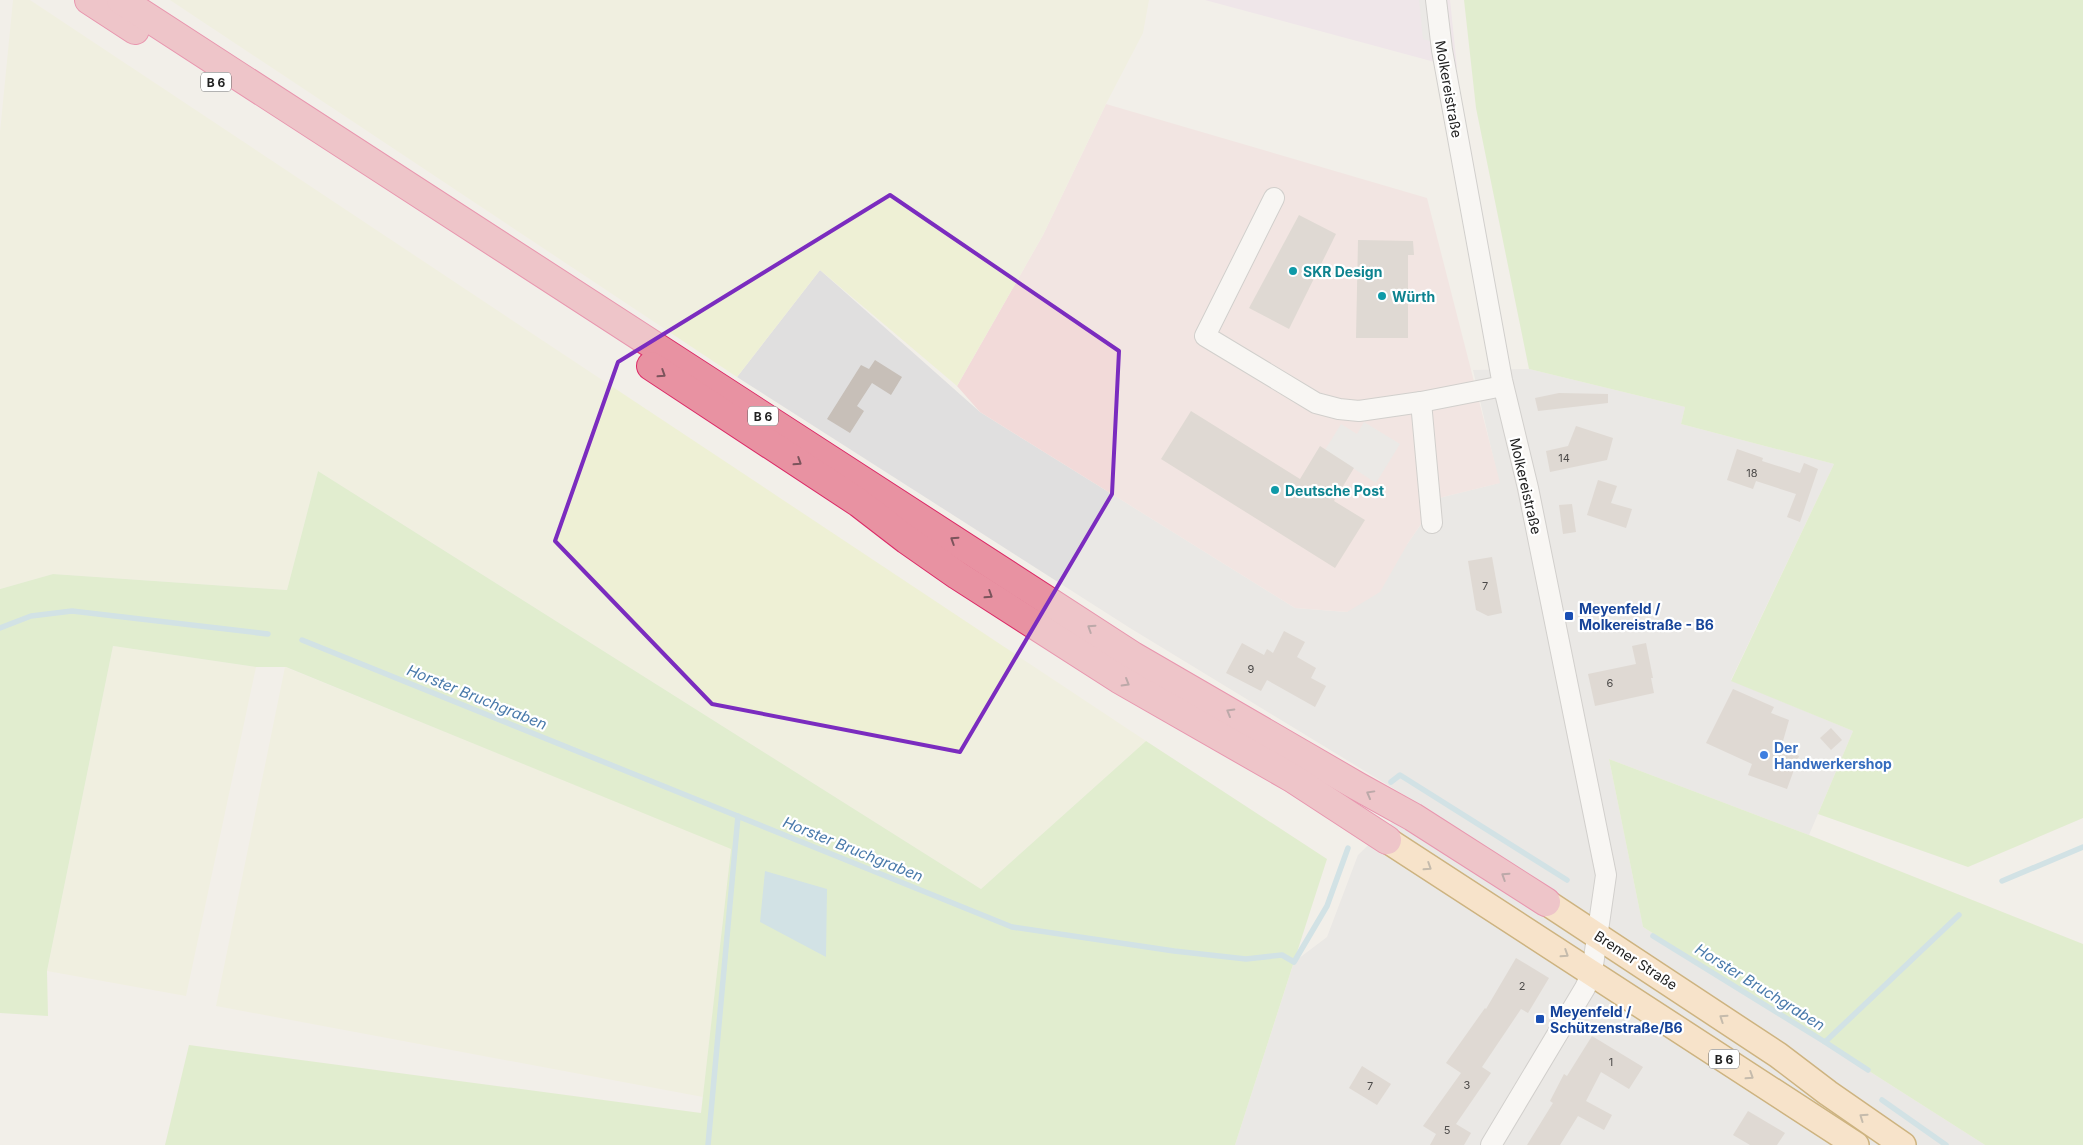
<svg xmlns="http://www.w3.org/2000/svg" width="2083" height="1145" viewBox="0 0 2083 1145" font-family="Inter,sans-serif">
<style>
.residential{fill:#e0dfdf}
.commercial{fill:#f2dad9}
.industrial{fill:#ebdbe8}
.farmland{fill:#eef0d5}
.grass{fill:#cdebb0}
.parking{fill:#e2e2e2}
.water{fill:#aad3df}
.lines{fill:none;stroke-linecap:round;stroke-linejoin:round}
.stream{stroke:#aad3df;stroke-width:5.5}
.building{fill:#c7bfb8}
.minor-casing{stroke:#a9a9a9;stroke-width:22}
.major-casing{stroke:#a06b00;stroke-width:28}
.highway-casing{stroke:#dc2a67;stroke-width:30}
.minor{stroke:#fff;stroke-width:20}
.major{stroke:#fcd6a4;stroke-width:25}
.highway{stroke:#e892a2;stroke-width:28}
.oneway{stroke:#7b545c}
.oneway2{stroke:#8f7c63}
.marked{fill:none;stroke:#7b2cbf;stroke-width:4;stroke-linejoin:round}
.culture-dot{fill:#0f9aa8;stroke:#fff;stroke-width:2}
.transit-dot{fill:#1a4fb4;stroke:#fff;stroke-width:2}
.shop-dot{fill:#3f7fe0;stroke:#fff;stroke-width:2}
.labels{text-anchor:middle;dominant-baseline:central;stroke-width:4.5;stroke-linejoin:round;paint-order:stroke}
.number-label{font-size:11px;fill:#4b4948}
.shield{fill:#fff;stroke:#646464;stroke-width:1}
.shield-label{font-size:12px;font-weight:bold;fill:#222}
.street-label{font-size:14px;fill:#222;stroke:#fff}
.culture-label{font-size:14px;font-weight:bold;fill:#0d838f;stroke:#fff;text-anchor:start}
.transit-label{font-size:14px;font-weight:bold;fill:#164399;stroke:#fff;text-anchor:start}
.shop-label{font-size:14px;font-weight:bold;fill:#366cbe;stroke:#fff;text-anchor:start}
.water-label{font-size:15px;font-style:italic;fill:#4a7aab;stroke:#fff}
</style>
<rect width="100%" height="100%" fill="#f2efe9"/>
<polygon class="residential" points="820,270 980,412 1295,608 1347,612 1408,543 1439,498 1499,483 1473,370 1529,369 1685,407 1681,424 1834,464 1731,680 1853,731 1809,835 1609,759 1643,927 1985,1145 1235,1145 1294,962 1327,937 1358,855 1414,801 1130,628 737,377"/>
<polygon class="commercial" points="1106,104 1427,198 1500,483 1439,498 1408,543 1380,592 1347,612 1295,608 980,412 957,386 1043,235"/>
<polygon class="industrial" points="1205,0 1450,0 1457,68"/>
<g class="farmland">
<polygon points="13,0 30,0 1146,741 981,889 318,471 287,590 53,574 0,589 0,132"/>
<polygon points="170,0 1149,0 1143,33 1106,104 1043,235 957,386 820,270 737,377"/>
<polygon points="113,646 256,667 186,996 47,971"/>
<polygon points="285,667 731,848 703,1097 216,1006"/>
</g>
<g class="grass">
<polygon points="1464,0 2083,0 2083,818 1968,867 1818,814 1853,731 1731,681 1834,464 1681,424 1685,407 1529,369 1476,108"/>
<polygon points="318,471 981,889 1146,741 1327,859 1235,1145 165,1145 189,1045 701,1113 731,849 286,667 256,667 113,646 47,971 48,1016 0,1013 0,589 53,574 287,590"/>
<polygon points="1609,759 1809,835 2083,944 2083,1145 1985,1145 1643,927"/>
</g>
<g class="parking">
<polygon points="1419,0 1426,0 1430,41 1423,39"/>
<polygon points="1364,422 1400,444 1376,483 1325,450 1341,424 1357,434"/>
</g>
<polygon class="water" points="765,871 827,889 826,957 760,922"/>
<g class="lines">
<g class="stream">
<polyline points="0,628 31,616 72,611 268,634"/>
<polyline points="302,640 1012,927 1174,951 1246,959 1282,955 1294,962 1327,906 1348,848"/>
<polyline points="1391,782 1400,775 1567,880"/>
<polyline points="2002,881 2083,847"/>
<polyline points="1653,936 1825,1042 1959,915"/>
<polyline points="1825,1042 1868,1070"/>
<polyline points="1882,1100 1946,1145"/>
<polyline points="708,1145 738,816"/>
</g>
</g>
<g class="building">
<polygon points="1299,215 1336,234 1289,329 1249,308"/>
<polygon points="1358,240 1413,241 1414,255 1408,255 1408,338 1356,338"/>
<polygon points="875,360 902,377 891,395 872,383 857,406 864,411 850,433 827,419 861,365 869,369"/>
<polygon points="1559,393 1608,394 1608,403 1538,411 1535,398"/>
<polygon points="1191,411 1300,479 1320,446 1354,468 1334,501 1365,520 1335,568 1161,459"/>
<polygon points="1576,426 1613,438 1607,460 1550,472 1546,451 1568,446"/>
<polygon points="1737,449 1763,458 1762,461 1800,473 1804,463 1818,469 1800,522 1787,517 1796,494 1756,481 1753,489 1727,480"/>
<polygon points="1598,480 1617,486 1611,503 1632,509 1626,528 1587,515"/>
<polygon points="1572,504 1576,532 1563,534 1559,505"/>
<polygon points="1492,557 1502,613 1488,616 1476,610 1468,561"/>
<polygon points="1284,631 1305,642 1297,657 1316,668 1311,678 1326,686 1315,707 1267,680 1261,691 1226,673 1242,643 1264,655 1267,649 1273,653"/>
<polygon points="1646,643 1653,678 1651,678 1654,693 1595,706 1588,674 1636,664 1632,646"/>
<polygon points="1733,689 1774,707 1771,713 1789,720 1781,748 1799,756 1787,789 1748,775 1752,764 1706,743"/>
<polygon points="1831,728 1842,740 1831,750 1820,738"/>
<polygon points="1516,958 1549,978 1528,1013 1521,1009 1482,1067 1491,1073 1456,1124 1471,1133 1464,1145 1430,1145 1436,1134 1423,1126 1461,1073 1446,1063 1485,1008 1486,1009"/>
<polygon points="1592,1036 1643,1067 1629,1089 1601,1072 1586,1101 1612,1115 1604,1130 1578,1116 1560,1145 1527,1145 1553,1103 1550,1101 1564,1074 1567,1076"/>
<polygon points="1362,1066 1391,1084 1377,1105 1349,1088"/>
<polygon points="1748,1111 1785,1133 1777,1145 1750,1145 1733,1135"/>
</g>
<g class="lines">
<g class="minor-casing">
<g id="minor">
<polyline points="1436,0 1442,50 1502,380 1528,488 1606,875 1592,972 1585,988 1491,1145"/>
<polyline points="1274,198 1205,336 1316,403 1339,409 1359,411 1421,402 1503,386"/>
<polyline points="1421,402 1432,523"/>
</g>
</g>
<g class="major-casing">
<g id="major">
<polyline points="1387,840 1856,1145"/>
<polyline points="1546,902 1778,1055 1828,1093 1903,1145"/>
</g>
</g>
<g class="highway-casing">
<g id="highway">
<polyline points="89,0 135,30"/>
<polyline points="121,0 1133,656 1357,786 1413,817 1546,902"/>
<polyline points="651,366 859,503 907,540 957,575 1119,679 1292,778 1387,840"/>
</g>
</g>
<use href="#minor" class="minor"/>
<use href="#major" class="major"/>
<use href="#highway" class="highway"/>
</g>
<defs><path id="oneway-chevron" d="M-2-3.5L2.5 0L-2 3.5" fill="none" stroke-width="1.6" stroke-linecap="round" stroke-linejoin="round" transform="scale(1.25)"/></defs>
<g class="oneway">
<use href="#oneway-chevron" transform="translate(662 374) rotate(33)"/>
<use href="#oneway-chevron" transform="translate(798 462) rotate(33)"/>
<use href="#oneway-chevron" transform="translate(954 540) rotate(-147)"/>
<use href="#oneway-chevron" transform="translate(989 595) rotate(33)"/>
<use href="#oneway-chevron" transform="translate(1091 628) rotate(-147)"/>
<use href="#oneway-chevron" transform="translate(1126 683) rotate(30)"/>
<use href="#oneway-chevron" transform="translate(1230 712) rotate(-150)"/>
<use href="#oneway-chevron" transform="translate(1370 794) rotate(-151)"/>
<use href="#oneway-chevron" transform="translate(1505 876) rotate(-147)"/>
</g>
<g class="oneway2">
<use href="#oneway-chevron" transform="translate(1428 867) rotate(33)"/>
<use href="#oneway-chevron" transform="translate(1565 954) rotate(33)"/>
<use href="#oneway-chevron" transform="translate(1723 1018) rotate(-146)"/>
<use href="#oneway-chevron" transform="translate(1750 1076) rotate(33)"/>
<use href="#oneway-chevron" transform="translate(1863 1117) rotate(-145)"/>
</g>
<path d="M0 0H2083V1145H0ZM890 195 1119 351 1112 494 960 752 712 704 555 541 618 362Z" fill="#f2efe9" fill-opacity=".55" fill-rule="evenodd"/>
<path class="marked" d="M890 195 1119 351 1112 494 960 752 712 704 555 541 618 362Z"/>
<g class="culture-dot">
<circle cx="1293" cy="271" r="5"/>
<circle cx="1382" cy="296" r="5"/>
<circle cx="1275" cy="490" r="5"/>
</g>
<g class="transit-dot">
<rect x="1564" y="611" width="10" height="10" rx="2.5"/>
<rect x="1535" y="1014" width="10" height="10" rx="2.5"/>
</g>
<circle class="shop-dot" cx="1764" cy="755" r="5"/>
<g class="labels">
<g class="number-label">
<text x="1564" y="458">14</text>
<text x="1752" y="473">18</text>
<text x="1485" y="586">7</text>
<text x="1251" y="669">9</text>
<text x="1610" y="683">6</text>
<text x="1522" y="986">2</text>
<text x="1611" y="1062">1</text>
<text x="1467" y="1085">3</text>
<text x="1370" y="1086">7</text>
<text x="1447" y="1130">5</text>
</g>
<g class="shield">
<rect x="201" y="72.5" width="30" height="19" rx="4"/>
<rect x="748" y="406.5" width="30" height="19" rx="4"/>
<rect x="1709" y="1049.5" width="30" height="19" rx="4"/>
</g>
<g class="shield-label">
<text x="216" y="82">B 6</text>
<text x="763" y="416">B 6</text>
<text x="1724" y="1059">B 6</text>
</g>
<g class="street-label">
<text transform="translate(1449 89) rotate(80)">Molkereistraße</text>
<text transform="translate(1526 486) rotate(77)">Molkereistraße</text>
<text transform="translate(1636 960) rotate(33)">Bremer Straße</text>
</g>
<g class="culture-label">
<text x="1303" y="271">SKR Design</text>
<text x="1392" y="296">Würth</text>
<text x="1285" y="490">Deutsche Post</text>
</g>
<g class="transit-label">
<text x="1579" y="608">Meyenfeld /<tspan x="1579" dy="16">Molkereistraße - B6</tspan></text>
<text x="1550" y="1011">Meyenfeld /<tspan x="1550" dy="16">Schützenstraße/B6</tspan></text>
</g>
<g class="shop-label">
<text x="1774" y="747">Der<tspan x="1774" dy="16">Handwerkershop</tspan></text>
</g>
<g class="water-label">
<text transform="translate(477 697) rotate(22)">Horster Bruchgraben</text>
<text transform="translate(853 849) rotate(22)">Horster Bruchgraben</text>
<text transform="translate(1760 987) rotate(32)">Horster Bruchgraben</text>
</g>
</g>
</svg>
